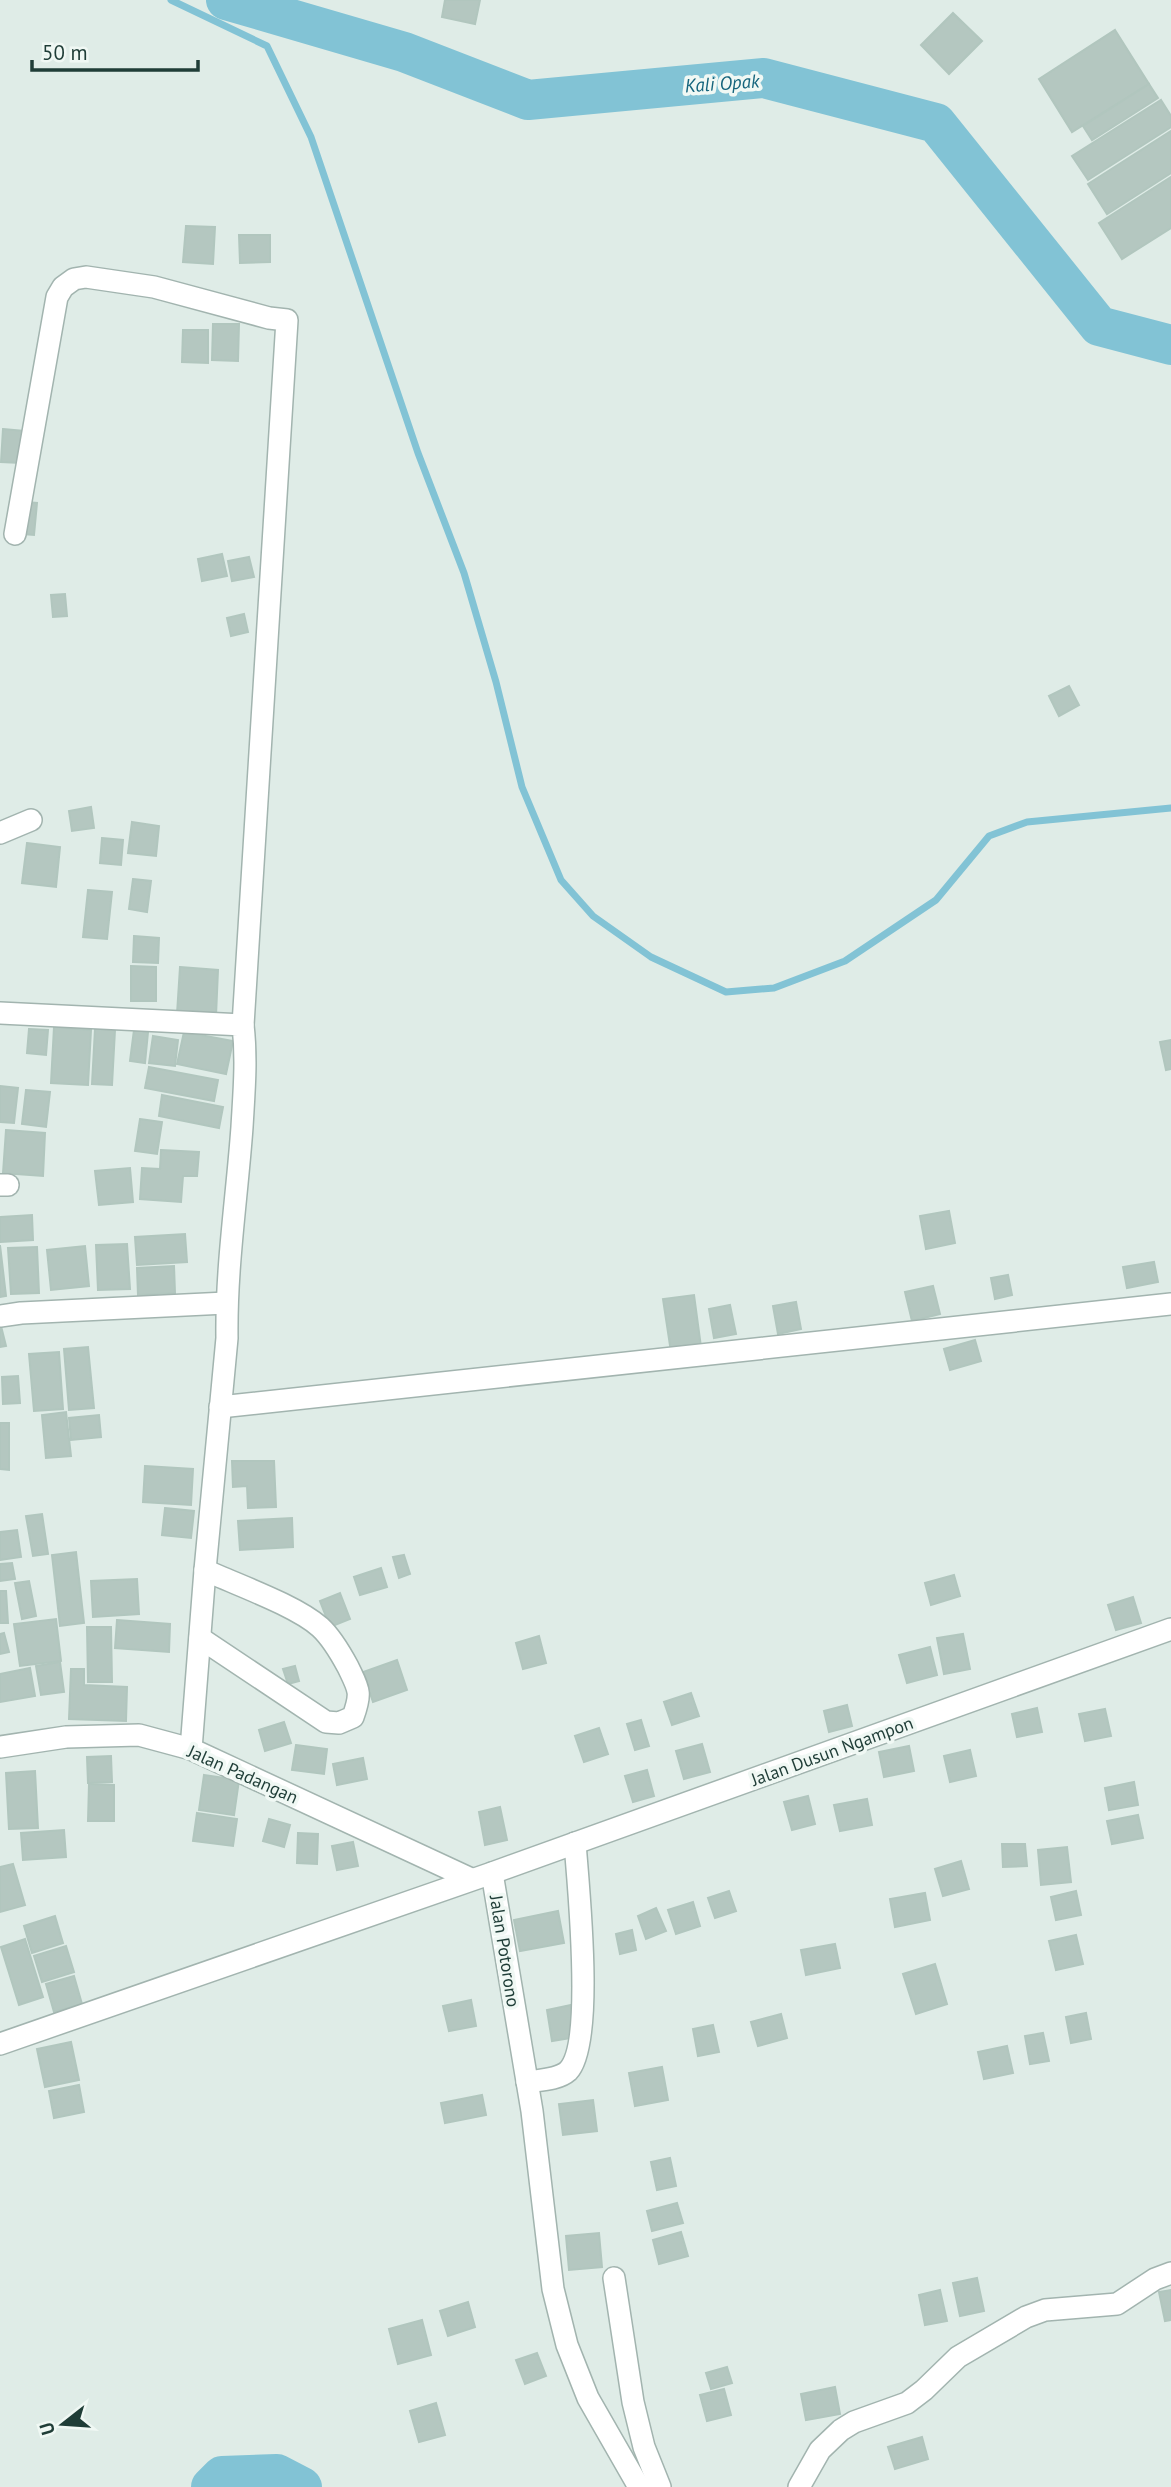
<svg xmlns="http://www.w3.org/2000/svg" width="1171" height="2487" viewBox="0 0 1171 2487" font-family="'PT Sans',sans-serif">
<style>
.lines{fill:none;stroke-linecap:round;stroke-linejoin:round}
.stream{stroke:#82c3d5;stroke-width:7}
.river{stroke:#82c3d5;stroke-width:40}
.building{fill:#b4c7c0;stroke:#b1c6be;stroke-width:2}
.minor-casing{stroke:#a2b4af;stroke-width:24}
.minor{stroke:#fff;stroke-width:21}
.labels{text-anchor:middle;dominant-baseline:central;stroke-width:7;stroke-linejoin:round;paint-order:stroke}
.street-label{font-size:18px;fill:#1f3d37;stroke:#f0f8f4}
.water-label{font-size:19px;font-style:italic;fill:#15657d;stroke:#f0f8f4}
</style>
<rect width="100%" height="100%" fill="#dfece7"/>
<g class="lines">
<polyline class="stream" points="171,0 267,46 311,137 418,453 464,573 496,682 522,787 561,880 593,916 651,957 726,992 774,988 845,961 936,900 989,836 1027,822 1171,808"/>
<g class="river">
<polyline points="226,0 404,52 528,100 764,78 936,123 1099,326 1171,345"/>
<polyline points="211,2487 222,2476 277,2474 302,2487"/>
</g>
</g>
<g class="building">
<polygon points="445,0 480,0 475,24 442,17"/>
<polygon points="953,13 982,41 949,74 921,45"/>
<polygon points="1115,30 1149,84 1072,132 1039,79"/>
<polygon points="1149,84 1158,98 1092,140 1083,126"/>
<polygon points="1161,100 1171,116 1171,127 1088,180 1072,156"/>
<polygon points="1171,131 1171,173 1107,214 1088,184"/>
<polygon points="1171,177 1171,228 1122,259 1099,223"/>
<polygon points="186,226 215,227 213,264 183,262"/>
<polygon points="239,235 270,235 270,262 240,263"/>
<polygon points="213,324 239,324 238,361 212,360"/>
<polygon points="183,330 208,330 208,363 182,362"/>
<polygon points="3,429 24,431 21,463 1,462"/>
<polygon points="26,502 37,503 34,535 23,534"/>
<polygon points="222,554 227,576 202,581 198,559"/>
<polygon points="249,557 254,577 232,581 228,561"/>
<polygon points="65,594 67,616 53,617 51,595"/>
<polygon points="244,614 248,632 231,636 227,618"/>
<polygon points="1069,686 1079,705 1059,716 1049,696"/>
<polygon points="91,807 94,828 72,831 69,811"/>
<polygon points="132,822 159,826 156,856 128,853"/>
<polygon points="102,838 123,840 121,865 100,863"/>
<polygon points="27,843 60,847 56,887 22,883"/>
<polygon points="133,879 151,881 147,912 129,909"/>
<polygon points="88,890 112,892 107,939 83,937"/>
<polygon points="134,936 159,938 158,963 133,962"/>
<polygon points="131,966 156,967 156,1001 131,1001"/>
<polygon points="180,967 218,970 216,1016 177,1014"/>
<polygon points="54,1027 91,1030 88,1085 51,1083"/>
<polygon points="29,1029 48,1030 46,1055 27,1053"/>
<polygon points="95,1029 115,1030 112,1085 92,1084"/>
<polygon points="134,1030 148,1032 145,1063 130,1061"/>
<polygon points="184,1032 233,1041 226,1074 177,1064"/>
<polygon points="153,1036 178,1040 175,1066 149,1063"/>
<polygon points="1171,1040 1171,1069 1166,1070 1160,1042"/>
<polygon points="149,1067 218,1080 214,1101 145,1088"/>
<polygon points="0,1086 18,1088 14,1123 0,1122"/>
<polygon points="26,1090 50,1092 46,1127 22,1124"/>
<polygon points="162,1095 223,1107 219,1128 159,1116"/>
<polygon points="140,1119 162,1122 157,1154 135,1151"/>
<polygon points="6,1130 45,1133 43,1176 3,1173"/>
<polygon points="161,1150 199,1152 197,1176 183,1176 181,1202 140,1199 142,1168 160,1169"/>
<polygon points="130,1168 133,1202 99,1205 95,1171"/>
<polygon points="949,1211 955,1243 926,1249 920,1216"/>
<polygon points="32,1215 33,1240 0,1242 0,1217"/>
<polygon points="185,1234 187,1262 137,1265 135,1237"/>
<polygon points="127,1244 130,1289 98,1290 96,1245"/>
<polygon points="0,1245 6,1296 0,1297"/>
<polygon points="85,1246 89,1286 51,1290 47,1250"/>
<polygon points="37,1247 39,1293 11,1294 8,1248"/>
<polygon points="1154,1262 1158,1282 1127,1288 1123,1267"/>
<polygon points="174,1266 175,1293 138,1295 137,1268"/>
<polygon points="1008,1275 1012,1295 995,1299 991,1278"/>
<polygon points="933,1286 940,1314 912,1321 905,1292"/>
<polygon points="694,1295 701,1347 671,1352 663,1299"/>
<polygon points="796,1302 801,1329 778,1334 773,1306"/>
<polygon points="730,1305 736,1334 714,1338 709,1309"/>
<polygon points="0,1322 6,1346 0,1347"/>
<polygon points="975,1340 981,1361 950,1370 944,1349"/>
<polygon points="88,1347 94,1408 69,1410 64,1349"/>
<polygon points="59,1352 63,1409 34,1411 29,1354"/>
<polygon points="18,1376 20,1403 3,1404 2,1377"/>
<polygon points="66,1412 71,1456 46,1458 42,1415"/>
<polygon points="99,1415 101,1437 71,1440 69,1418"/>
<polygon points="0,1423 9,1423 9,1470 0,1469"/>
<polygon points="232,1461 274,1461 276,1507 248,1508 247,1486 233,1487"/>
<polygon points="145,1466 193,1469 191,1505 143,1502"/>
<polygon points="165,1508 194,1511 191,1538 162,1535"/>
<polygon points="42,1514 48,1554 33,1556 26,1516"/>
<polygon points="292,1518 293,1547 240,1550 238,1521"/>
<polygon points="17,1530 21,1557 0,1560 0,1532"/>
<polygon points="76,1552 84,1623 60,1626 52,1555"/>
<polygon points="404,1555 410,1574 399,1578 393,1557"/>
<polygon points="12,1563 15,1579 0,1581 0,1564"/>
<polygon points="381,1568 387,1587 360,1595 354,1577"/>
<polygon points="954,1575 960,1596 931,1605 925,1583"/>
<polygon points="137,1579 139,1614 93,1617 91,1581"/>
<polygon points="29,1581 36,1616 22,1619 15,1583"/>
<polygon points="0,1591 6,1591 8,1623 0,1623"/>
<polygon points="340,1593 350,1619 330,1627 320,1601"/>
<polygon points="1133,1597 1141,1623 1116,1630 1108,1605"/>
<polygon points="56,1619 61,1661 20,1666 14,1624"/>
<polygon points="117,1620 170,1624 169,1652 115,1648"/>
<polygon points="87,1627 111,1627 112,1682 88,1682"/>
<polygon points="4,1633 9,1652 0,1654 0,1634"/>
<polygon points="963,1634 970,1669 944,1674 937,1638"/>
<polygon points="539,1636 546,1663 523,1669 516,1643"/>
<polygon points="930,1647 937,1675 907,1683 899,1655"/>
<polygon points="397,1660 407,1690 373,1702 363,1672"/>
<polygon points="60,1662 64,1692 41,1695 36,1666"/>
<polygon points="295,1666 299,1681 288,1684 283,1669"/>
<polygon points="30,1668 35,1696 0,1702 0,1674"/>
<polygon points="71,1669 84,1669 84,1685 127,1687 126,1721 69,1719"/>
<polygon points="691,1693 699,1716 672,1725 664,1702"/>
<polygon points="847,1705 852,1726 829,1732 824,1711"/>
<polygon points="1037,1708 1042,1732 1017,1737 1012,1714"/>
<polygon points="1105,1709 1111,1736 1085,1741 1079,1714"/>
<polygon points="641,1720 649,1746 635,1750 627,1724"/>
<polygon points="284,1722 291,1743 265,1751 259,1730"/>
<polygon points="599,1728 608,1754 584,1762 575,1736"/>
<polygon points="702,1744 710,1772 684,1779 676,1751"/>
<polygon points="296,1745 327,1749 324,1774 292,1770"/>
<polygon points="909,1746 914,1771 884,1777 879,1752"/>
<polygon points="970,1750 976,1776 950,1782 944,1756"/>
<polygon points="111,1756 112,1782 88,1783 87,1757"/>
<polygon points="363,1758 367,1779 337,1785 333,1764"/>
<polygon points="647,1770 654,1796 633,1802 625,1776"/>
<polygon points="35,1771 38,1828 9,1829 6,1773"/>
<polygon points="204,1775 239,1780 234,1815 199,1810"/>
<polygon points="1134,1782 1138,1805 1109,1810 1105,1788"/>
<polygon points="89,1784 114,1785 114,1821 88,1821"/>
<polygon points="808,1796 815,1824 792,1830 784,1802"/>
<polygon points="867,1799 872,1825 840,1831 834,1805"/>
<polygon points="500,1807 507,1840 485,1845 479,1812"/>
<polygon points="197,1813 237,1819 233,1846 193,1841"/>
<polygon points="1138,1815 1143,1838 1112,1844 1107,1821"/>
<polygon points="269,1819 290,1825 284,1847 263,1841"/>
<polygon points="64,1830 66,1857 23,1860 21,1833"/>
<polygon points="298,1833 318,1834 317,1864 297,1863"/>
<polygon points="353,1842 358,1866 337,1870 332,1846"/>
<polygon points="1002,1844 1025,1844 1027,1866 1003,1867"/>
<polygon points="1067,1847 1071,1882 1041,1885 1038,1850"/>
<polygon points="961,1861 969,1889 943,1896 935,1869"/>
<polygon points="13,1864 25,1905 0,1912 0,1867"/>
<polygon points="729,1891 736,1911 715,1918 708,1898"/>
<polygon points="1076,1891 1081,1915 1056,1920 1051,1897"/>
<polygon points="925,1893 930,1920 895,1927 890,1899"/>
<polygon points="693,1902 700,1926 676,1934 668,1910"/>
<polygon points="656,1908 666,1931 646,1939 638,1916"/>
<polygon points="558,1911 564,1943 520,1951 514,1920"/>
<polygon points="55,1916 63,1943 32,1953 24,1926"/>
<polygon points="632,1930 636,1950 620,1954 616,1934"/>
<polygon points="1076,1935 1083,1964 1056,1970 1049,1941"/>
<polygon points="25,1939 43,1997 19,2005 1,1947"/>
<polygon points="835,1944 840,1968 806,1975 801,1950"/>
<polygon points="66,1946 74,1972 42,1982 34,1956"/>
<polygon points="935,1964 947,2004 916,2014 903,1974"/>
<polygon points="74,1976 82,2004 54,2012 46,1984"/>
<polygon points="471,2000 476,2026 449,2031 443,2006"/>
<polygon points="571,2005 577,2037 552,2041 547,2010"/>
<polygon points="1086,2013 1091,2039 1071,2043 1066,2017"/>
<polygon points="781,2014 787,2038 758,2046 751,2022"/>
<polygon points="713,2025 719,2052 698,2056 693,2029"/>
<polygon points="1043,2033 1049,2061 1030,2064 1025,2036"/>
<polygon points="71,2042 79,2080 45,2087 37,2049"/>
<polygon points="1007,2046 1013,2073 984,2079 978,2052"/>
<polygon points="662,2067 668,2100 635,2106 629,2073"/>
<polygon points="79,2085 84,2112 54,2118 49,2091"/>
<polygon points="482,2095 486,2115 445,2123 441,2103"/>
<polygon points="593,2100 597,2131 563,2135 559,2104"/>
<polygon points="670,2158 676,2186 657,2190 651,2162"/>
<polygon points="677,2203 683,2223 652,2231 647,2211"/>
<polygon points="681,2232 688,2256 659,2264 653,2240"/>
<polygon points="599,2233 602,2267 569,2270 566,2236"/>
<polygon points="977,2278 984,2311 960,2316 953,2283"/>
<polygon points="940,2290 947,2321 925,2325 919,2295"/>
<polygon points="1171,2290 1171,2320 1165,2321 1159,2292"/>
<polygon points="468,2302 475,2327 448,2336 440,2311"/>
<polygon points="422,2320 431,2355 398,2364 389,2329"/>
<polygon points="537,2353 546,2376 525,2384 516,2360"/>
<polygon points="727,2367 732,2383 711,2389 706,2373"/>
<polygon points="835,2387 840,2414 806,2420 801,2394"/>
<polygon points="724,2389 731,2415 707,2421 700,2395"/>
<polygon points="436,2403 445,2435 419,2442 410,2411"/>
<polygon points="922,2437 928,2459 895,2469 888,2447"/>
</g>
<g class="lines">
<g class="minor-casing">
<g id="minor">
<polyline points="15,534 57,297 63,287 74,279 86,277 154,287 269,318 287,320 243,1025"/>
<polyline points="0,833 31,820"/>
<path d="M0 1013 243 1025C247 1060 244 1092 242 1127 237 1197 226 1267 227 1338L205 1570 191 1749"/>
<polyline points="0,1185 8,1185"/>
<polyline points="0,1316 21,1313 226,1303"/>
<polyline points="220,1407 1171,1304"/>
<path d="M200 1638 326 1722 339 1723 353 1717C362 1692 359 1690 348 1667 341 1654 331 1637 320 1627 295 1605 237 1585 205 1570"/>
<polyline points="0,1747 66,1737 139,1735 191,1749 471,1879"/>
<polyline points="492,1873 532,2111 553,2289 567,2345 588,2398 639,2487"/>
<polyline points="0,2044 492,1873 1171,1629"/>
<path d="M527 2082C539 2080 558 2080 568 2071 595 2044 578 1884 575 1843"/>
<polyline points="614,2278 633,2402 644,2447 660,2487"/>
<polyline points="799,2487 820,2450 841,2430 854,2422 907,2403 924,2390 958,2357 1026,2317 1045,2310 1117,2304 1155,2279 1171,2273"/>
</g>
</g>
<use href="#minor" class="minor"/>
</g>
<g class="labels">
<g class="street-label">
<text transform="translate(832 1751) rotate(-20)">Jalan Dusun Ngampon</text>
<text transform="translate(243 1774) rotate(24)">Jalan Padangan</text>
<text transform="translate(505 1951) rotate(81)">Jalan Potorono</text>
</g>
<g class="water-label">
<text transform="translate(722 83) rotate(-4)">Kali Opak</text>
</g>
</g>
<g transform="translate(63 2424) rotate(253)" stroke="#f0f8f4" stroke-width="5" paint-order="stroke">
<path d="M0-5L12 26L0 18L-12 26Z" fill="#1f3d37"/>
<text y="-10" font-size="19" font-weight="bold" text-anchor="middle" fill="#1f3d37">U</text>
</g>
<path d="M32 60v10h166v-10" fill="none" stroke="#1f3d37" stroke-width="3.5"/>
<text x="42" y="60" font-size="21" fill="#1f3d37" stroke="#f0f8f4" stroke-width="5" paint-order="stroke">50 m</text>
</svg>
